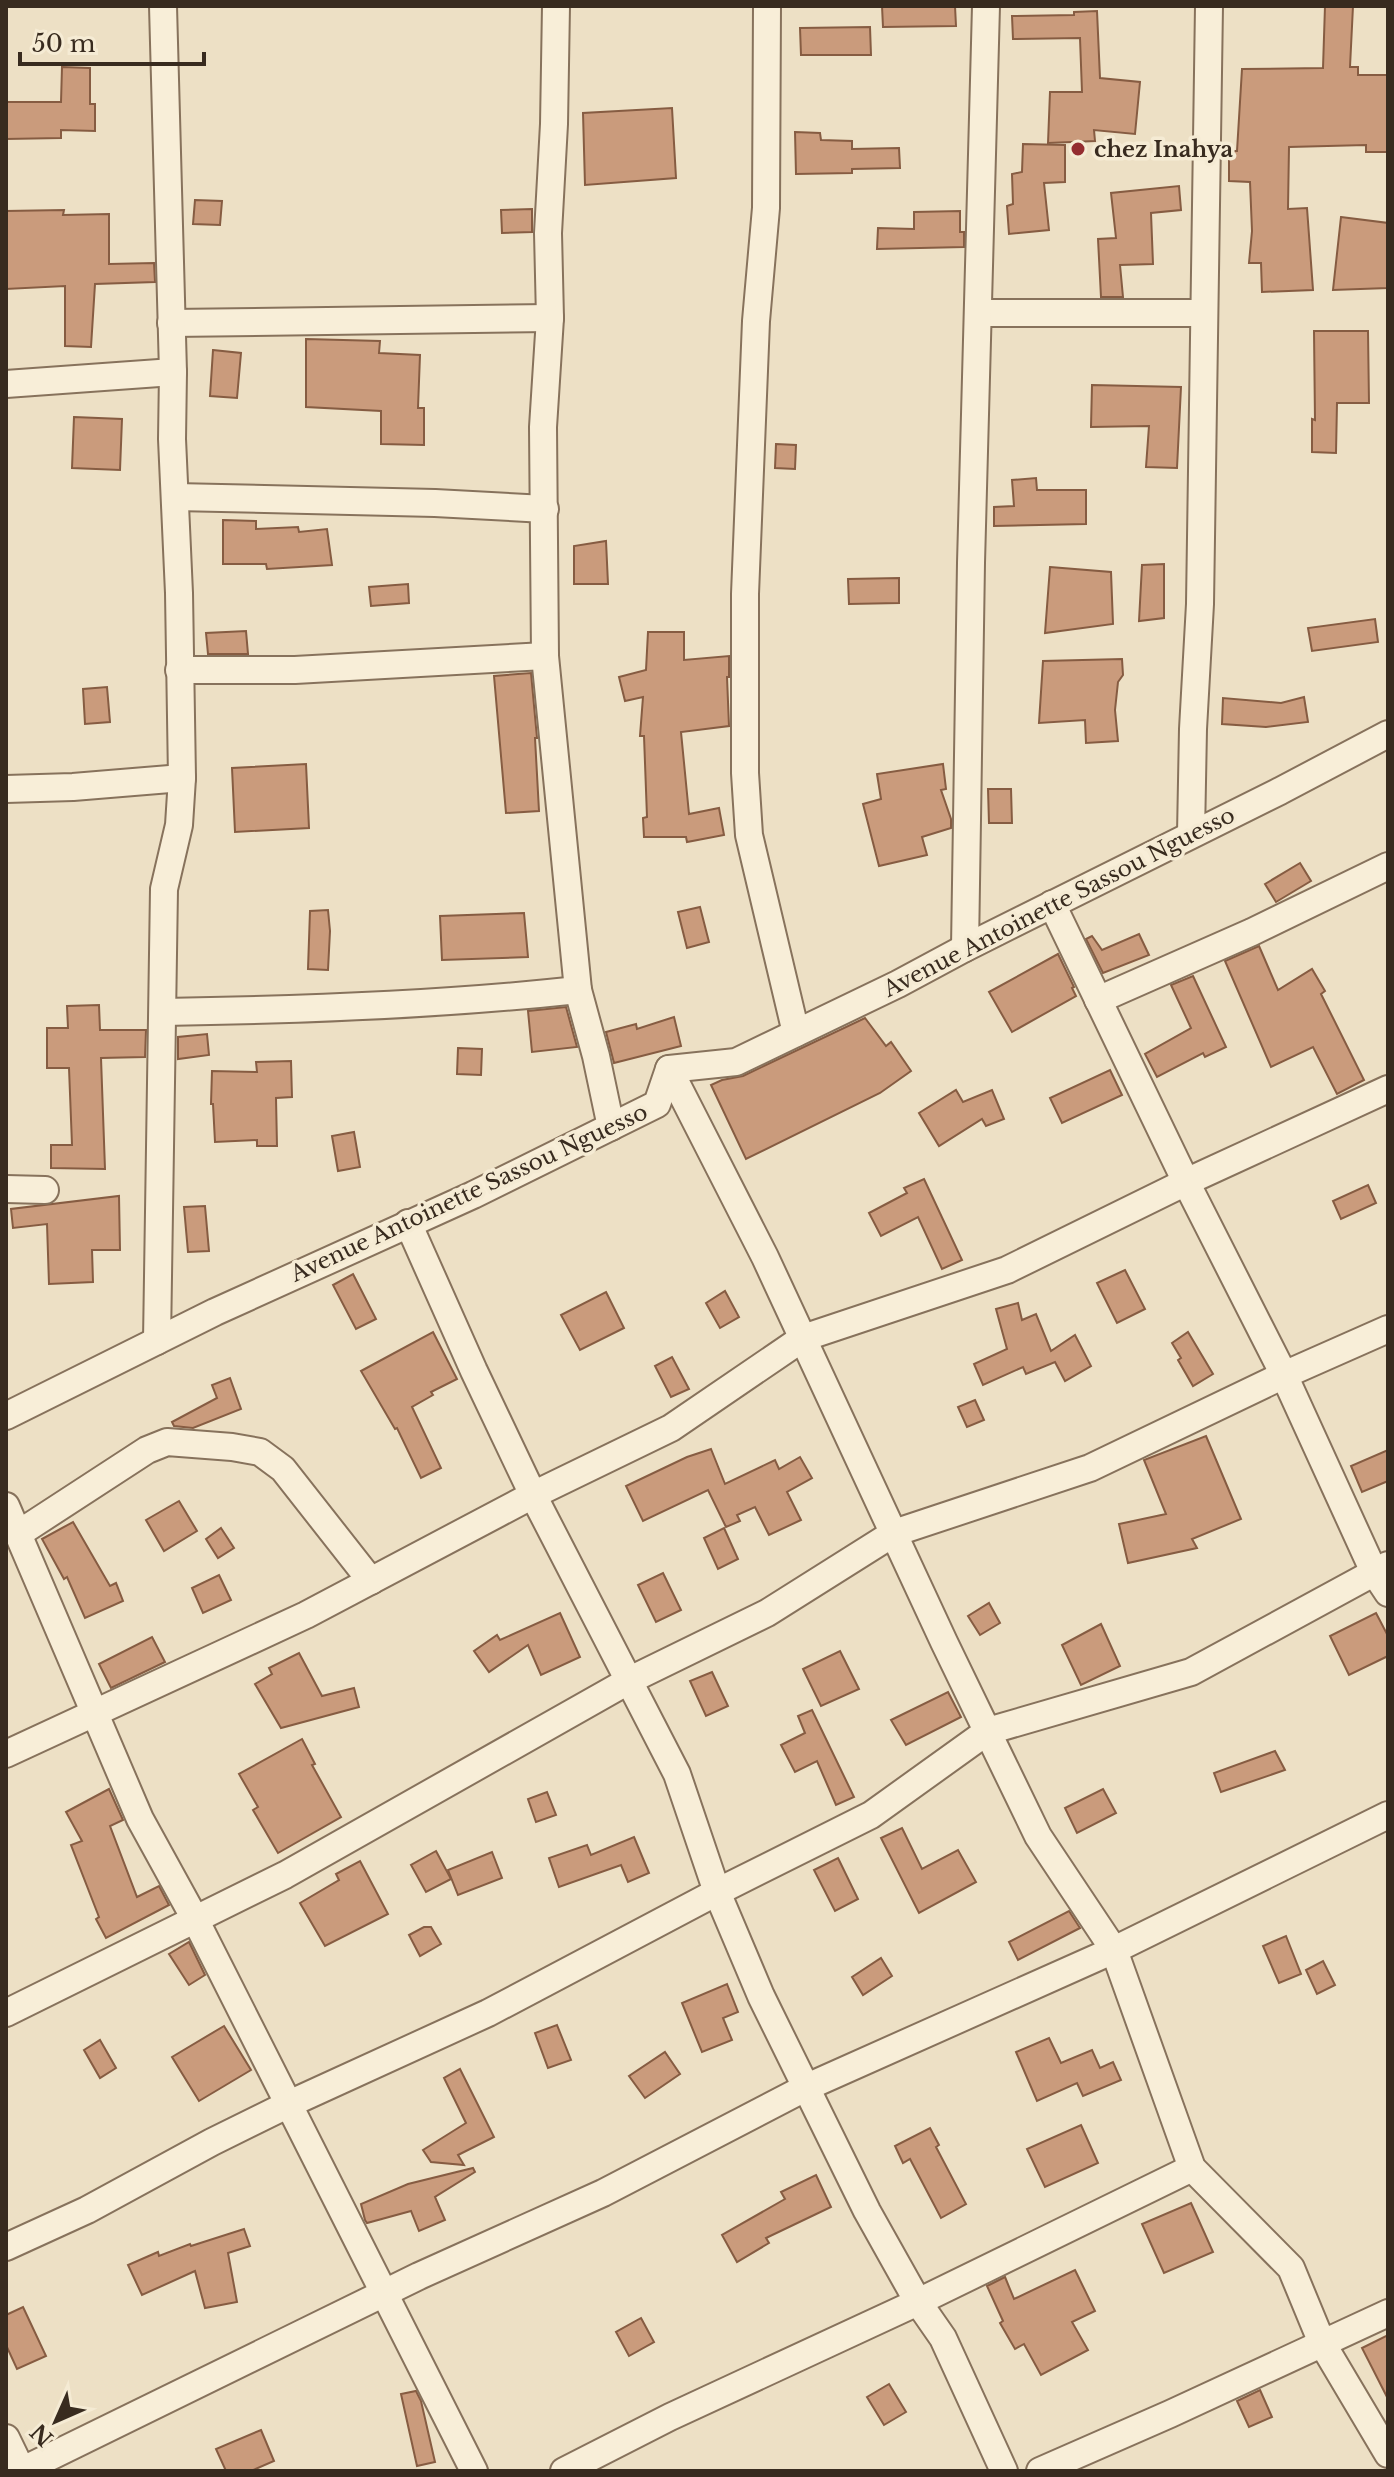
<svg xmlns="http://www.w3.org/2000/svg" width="1394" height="2477" viewBox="0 0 1394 2477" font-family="'Libre Baskerville',serif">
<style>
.building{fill:#ca9b7c;stroke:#865c42;stroke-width:2}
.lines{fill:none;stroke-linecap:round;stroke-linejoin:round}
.street-casing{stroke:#87725c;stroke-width:30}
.street{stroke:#f8eed8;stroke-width:26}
.poi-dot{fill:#942d30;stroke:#f5ebd4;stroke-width:3}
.labels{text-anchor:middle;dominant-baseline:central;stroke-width:7;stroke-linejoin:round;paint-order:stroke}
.poi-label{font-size:22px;font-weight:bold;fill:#382b1f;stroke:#f5ebd4;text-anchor:start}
.street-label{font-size:22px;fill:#382b1f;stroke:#f5ebd4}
</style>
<rect width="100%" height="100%" fill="#ede0c5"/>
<g class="building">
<polygon points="882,6 955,6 956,26 883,27"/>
<polygon points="1325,6 1353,6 1350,67 1358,67 1358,75 1388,75 1388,152 1366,152 1366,145 1289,147 1288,209 1307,208 1313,290 1262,292 1261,263 1249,263 1252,231 1250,182 1229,181 1229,151 1237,151 1242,69 1323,68"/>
<polygon points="1097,11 1100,78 1140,82 1135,134 1094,130 1095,141 1048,143 1050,92 1082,92 1080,38 1013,39 1012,16 1074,15 1074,12"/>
<polygon points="870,27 871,55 801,55 800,28"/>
<polygon points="62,67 90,68 90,104 95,104 95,131 61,130 61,138 6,139 6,102 61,102"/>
<polygon points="672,108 676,178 585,185 583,113"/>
<polygon points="795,132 820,133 821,140 852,141 852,149 899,148 900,168 852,169 852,173 796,174"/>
<polygon points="1023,144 1065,145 1065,182 1044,183 1049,230 1009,234 1007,206 1013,204 1012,174 1022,172"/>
<polygon points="1179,186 1181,210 1151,213 1153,264 1120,265 1123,297 1101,297 1098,239 1116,238 1111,193"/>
<polygon points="195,200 222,201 220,225 193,224"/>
<polygon points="532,209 532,232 502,233 501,210"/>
<polygon points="64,210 63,215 109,214 109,264 154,263 155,282 95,284 91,347 65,346 65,286 6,289 6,211"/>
<polygon points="960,211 960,232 964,232 964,247 877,249 878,228 914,229 914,212"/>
<polygon points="1341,217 1388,223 1388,288 1333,290"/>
<polygon points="1314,331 1368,331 1369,403 1337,403 1336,453 1312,452 1312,419 1315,420"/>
<polygon points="306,339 380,341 379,353 420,355 418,408 424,408 424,445 381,444 381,411 306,407"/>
<polygon points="213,350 241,353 237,398 210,396"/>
<polygon points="1092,385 1181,387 1177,468 1146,467 1149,426 1091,427"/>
<polygon points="74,417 122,419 120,470 72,468"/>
<polygon points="776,444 796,445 795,469 775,468"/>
<polygon points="1036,478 1037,490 1086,490 1086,524 994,526 994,507 1014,506 1012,480"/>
<polygon points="223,520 256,521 256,529 298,527 299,532 327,529 332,565 267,569 266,564 223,564"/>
<polygon points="606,541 608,584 574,584 574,546"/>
<polygon points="1164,564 1164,618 1139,621 1142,565"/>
<polygon points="1050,567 1111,572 1113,624 1045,633"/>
<polygon points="899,578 899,603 849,604 848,579"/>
<polygon points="408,584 409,603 371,606 369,587"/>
<polygon points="1375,619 1378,642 1312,651 1308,628"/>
<polygon points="246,631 248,654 208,654 206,633"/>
<polygon points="648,632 684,632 684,660 729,656 729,677 727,677 729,726 681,732 689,814 719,808 724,835 687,842 686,837 644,837 643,818 647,817 644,736 640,736 643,697 625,701 619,677 646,670"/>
<polygon points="1122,659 1123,675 1118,682 1115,710 1118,741 1086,743 1085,720 1039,723 1043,661"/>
<polygon points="531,673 537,738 535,738 539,811 506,813 494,676"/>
<polygon points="107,687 110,722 85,724 83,689"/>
<polygon points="1304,697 1308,722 1266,727 1222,724 1223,698 1281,703"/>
<polygon points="306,764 309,828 235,832 232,768"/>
<polygon points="943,764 946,789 941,790 951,819 951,828 922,837 927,855 879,866 863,804 881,799 877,774"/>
<polygon points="988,789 1011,789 1012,823 989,823"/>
<polygon points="1300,863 1311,881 1276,902 1265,884"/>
<polygon points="700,907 709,942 687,948 678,912"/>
<polygon points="328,910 330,931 328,970 308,969 310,911"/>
<polygon points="524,913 528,957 442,960 440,916"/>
<polygon points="1139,934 1149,955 1103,973 1086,939 1092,936 1102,950"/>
<polygon points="1259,946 1278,990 1312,969 1325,991 1321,994 1364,1080 1337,1094 1313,1047 1271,1067 1225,961"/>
<polygon points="1058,954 1074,987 1072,988 1076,996 1012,1032 989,992"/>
<polygon points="1193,976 1226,1047 1205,1057 1203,1053 1157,1077 1145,1054 1191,1028 1171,985"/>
<polygon points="99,1005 100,1030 146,1030 145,1057 101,1058 105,1169 51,1168 51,1145 72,1145 69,1068 47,1068 47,1028 68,1028 67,1006"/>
<polygon points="566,1007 577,1047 532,1052 528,1011"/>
<polygon points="674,1017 681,1046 614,1063 606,1032 636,1024 637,1029"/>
<polygon points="865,1018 886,1046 891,1042 911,1071 880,1093 746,1159 711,1085 722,1080 743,1076"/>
<polygon points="207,1034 209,1055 178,1059 178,1037"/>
<polygon points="458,1048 482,1049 481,1075 457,1074"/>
<polygon points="291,1061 292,1097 276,1098 277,1146 257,1146 257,1140 215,1142 213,1104 211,1104 212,1071 257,1072 256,1062"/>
<polygon points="1110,1070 1122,1095 1062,1123 1050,1098"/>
<polygon points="956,1090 963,1102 992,1090 1004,1119 986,1126 982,1119 939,1146 919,1113"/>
<polygon points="354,1132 360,1167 338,1171 332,1136"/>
<polygon points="924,1179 962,1260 942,1269 918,1217 881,1236 869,1213 907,1193 904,1188"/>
<polygon points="1368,1185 1376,1203 1341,1219 1333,1201"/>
<polygon points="119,1196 120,1250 92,1250 93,1282 49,1284 47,1224 13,1228 11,1209"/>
<polygon points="205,1206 209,1251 188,1252 184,1207"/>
<polygon points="1125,1270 1145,1309 1117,1323 1097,1283"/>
<polygon points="353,1274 376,1319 356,1329 333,1285"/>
<polygon points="725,1291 739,1317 720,1328 706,1303"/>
<polygon points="606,1292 624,1328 580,1350 561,1315"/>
<polygon points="1018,1303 1022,1320 1036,1314 1051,1351 1075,1335 1091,1366 1065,1381 1055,1362 1026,1374 1023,1367 983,1385 974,1364 1007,1349 996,1309"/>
<polygon points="433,1332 457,1379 431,1392 433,1395 412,1407 441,1468 421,1478 397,1428 395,1429 361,1371"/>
<polygon points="1188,1332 1213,1374 1193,1386 1178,1360 1181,1358 1172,1343"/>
<polygon points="672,1357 689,1389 671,1397 655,1366"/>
<polygon points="230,1378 241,1409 193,1428 174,1426 172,1422 217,1398 212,1385"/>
<polygon points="975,1400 984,1420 967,1427 958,1407"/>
<polygon points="1206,1436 1241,1519 1192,1539 1197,1548 1128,1563 1119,1524 1166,1514 1144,1460"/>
<polygon points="711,1449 725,1484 775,1460 779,1469 800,1457 812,1478 787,1492 801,1520 769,1535 755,1507 737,1515 740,1521 726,1527 708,1490 643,1521 626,1486 687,1457"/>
<polygon points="1388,1450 1388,1481 1362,1492 1351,1466"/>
<polygon points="179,1501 197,1531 164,1551 146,1520"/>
<polygon points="73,1522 110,1586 116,1583 123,1601 85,1618 67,1577 64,1579 42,1539"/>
<polygon points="221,1528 234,1548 218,1558 206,1539"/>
<polygon points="724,1528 738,1559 718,1569 704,1538"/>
<polygon points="663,1573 681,1610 656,1622 638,1585"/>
<polygon points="219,1575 231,1600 203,1613 192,1588"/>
<polygon points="989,1603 1000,1623 980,1635 968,1616"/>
<polygon points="560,1613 580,1657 541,1675 528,1645 489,1672 474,1651 497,1635 500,1640"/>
<polygon points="1376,1613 1388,1636 1388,1656 1349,1675 1330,1636"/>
<polygon points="1101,1624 1120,1666 1081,1685 1062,1645"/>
<polygon points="152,1637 165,1662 111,1688 99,1664"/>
<polygon points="840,1651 859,1689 821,1706 803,1669"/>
<polygon points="299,1653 322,1696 354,1688 359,1707 281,1728 255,1684 272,1674 269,1668"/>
<polygon points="712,1672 728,1706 706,1716 690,1681"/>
<polygon points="948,1692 961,1717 906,1745 891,1720"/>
<polygon points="812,1710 854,1797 836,1805 817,1761 795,1772 781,1745 805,1733 798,1716"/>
<polygon points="302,1739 315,1764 312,1765 341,1817 278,1853 253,1810 258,1807 239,1774"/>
<polygon points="1275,1751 1285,1770 1221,1792 1214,1773"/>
<polygon points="109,1789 123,1820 110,1826 137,1897 159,1886 169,1905 106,1938 96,1919 99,1917 71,1845 82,1841 66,1812"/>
<polygon points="1103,1789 1116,1813 1077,1833 1065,1808"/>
<polygon points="547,1792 556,1815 536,1822 528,1799"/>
<polygon points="902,1828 922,1869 958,1850 976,1882 919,1913 881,1838"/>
<polygon points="634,1837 649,1873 628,1882 621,1865 559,1887 549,1858 587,1845 591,1855"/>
<polygon points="436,1851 451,1879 426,1892 411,1865"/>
<polygon points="492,1852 502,1878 458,1895 448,1870"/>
<polygon points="838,1858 858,1899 835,1911 814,1870"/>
<polygon points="360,1861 388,1914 325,1946 300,1903 339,1880 336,1874"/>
<polygon points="1069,1911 1080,1928 1018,1960 1009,1942"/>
<polygon points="424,1927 431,1927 441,1944 420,1956 409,1935"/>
<polygon points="1286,1936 1301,1974 1279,1983 1263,1946"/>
<polygon points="189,1942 205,1975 189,1985 169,1954"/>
<polygon points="881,1958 892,1976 863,1995 852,1977"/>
<polygon points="1323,1961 1335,1985 1317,1994 1306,1970"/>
<polygon points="727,1984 738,2012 723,2018 732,2040 702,2052 682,2003"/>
<polygon points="557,2025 571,2060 548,2068 535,2033"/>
<polygon points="224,2026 251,2070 199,2101 172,2057"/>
<polygon points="1049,2038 1061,2063 1092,2050 1100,2068 1113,2062 1121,2080 1083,2096 1077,2083 1037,2101 1016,2052"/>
<polygon points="100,2040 116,2068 100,2078 84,2050"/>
<polygon points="665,2052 680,2074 645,2098 629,2076"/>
<polygon points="460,2069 494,2137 458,2155 464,2165 431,2162 423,2150 466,2123 444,2078"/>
<polygon points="1081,2125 1098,2163 1045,2187 1027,2149"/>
<polygon points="930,2128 939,2145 936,2147 966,2204 941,2218 910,2159 903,2163 895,2146"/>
<polygon points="473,2168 475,2172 435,2197 445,2220 419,2231 411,2211 367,2223 365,2220 361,2204 408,2184"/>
<polygon points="816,2175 831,2207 766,2238 769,2243 737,2262 722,2235 785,2199 781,2192"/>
<polygon points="1191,2203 1213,2252 1164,2273 1142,2224"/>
<polygon points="244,2229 250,2246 228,2253 237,2302 205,2308 195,2271 142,2295 128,2265 158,2252 159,2256 190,2244 191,2246"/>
<polygon points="1075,2270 1095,2311 1072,2322 1088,2350 1041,2375 1024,2344 1015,2349 1000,2323 1003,2321 987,2286 1005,2277 1014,2299"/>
<polygon points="23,2307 46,2356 17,2369 6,2345 6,2315"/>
<polygon points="641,2318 654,2342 629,2356 616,2332"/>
<polygon points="1388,2335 1388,2399 1362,2348"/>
<polygon points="889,2384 906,2412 884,2425 867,2397"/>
<polygon points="1260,2390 1272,2417 1249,2427 1237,2401"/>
<polygon points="416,2391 421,2401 435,2462 417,2466 401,2394"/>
<polygon points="261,2430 274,2461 251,2471 226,2471 216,2449"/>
</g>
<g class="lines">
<g class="street-casing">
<g id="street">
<polyline points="556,6 554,124 548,233 550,318 543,427 545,656 578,990 596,1056 611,1127"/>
<polyline points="767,6 766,208 756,321 745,594 745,773 749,835 796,1033"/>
<polyline points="978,313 1204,313"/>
<polyline points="171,323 550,318"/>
<polyline points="6,384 173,372"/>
<polyline points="175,497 435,503 545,509"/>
<polyline points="179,670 295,670 545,656"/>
<polyline points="6,789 73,787 182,778"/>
<polyline points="1191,834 1193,729 1200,604 1209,6"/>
<polyline points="1052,904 1186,1182 1284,1375 1374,1572 1388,1593"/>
<polyline points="965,948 971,563 986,6"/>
<polyline points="1098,1000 1252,932 1388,866"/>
<path d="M164 1012C302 1010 440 1005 578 990"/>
<polyline points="669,1069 765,1257 944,1642 1038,1836 1114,1950 1192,2168 1291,2268 1322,2343 1388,2454"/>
<polyline points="6,1189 45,1190"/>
<polyline points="408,1223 474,1371 533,1495 677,1774 717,1892 761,1996 867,2211 918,2302 943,2338 1004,2471"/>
<polyline points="157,1341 164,889 179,825 182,778 179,593 172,439 173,372 163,6"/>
<polyline points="6,1416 215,1312 473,1195 657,1104 669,1069 736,1062 898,984 965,948 1280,791 1388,734"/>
<polyline points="6,1506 140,1819 195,1919 474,2471"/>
<polyline points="18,1534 147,1450 167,1442 232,1447 260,1452 283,1469 371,1581"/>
<polyline points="6,1754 306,1615 533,1495 671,1428 803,1338 1007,1270 1186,1182 1388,1089"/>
<polyline points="6,2013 285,1875 630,1680 767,1613 894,1533 1090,1468 1284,1375 1388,1329"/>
<polyline points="6,2247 87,2210 212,2142 289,2104 488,2013 717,1892 871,1815 988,1731 1191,1672 1388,1565"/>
<polyline points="6,2438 22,2471"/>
<polyline points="21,2471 419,2276 603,2193 807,2087 1114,1950 1388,1815"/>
<polyline points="564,2471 670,2417 918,2302 1192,2168"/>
<polyline points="1040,2471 1170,2414 1388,2313"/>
</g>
</g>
<use href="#street" class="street"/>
</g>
<circle class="poi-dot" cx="1078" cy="149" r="8"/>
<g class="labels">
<g class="poi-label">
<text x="1094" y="149">chez Inahya</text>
</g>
<g class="street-label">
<text transform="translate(1059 902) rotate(-27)">Avenue Antoinette Sassou Nguesso</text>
<text transform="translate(469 1193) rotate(-25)">Avenue Antoinette Sassou Nguesso</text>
</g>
</g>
<rect width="1394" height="2477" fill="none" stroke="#382b1f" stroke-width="16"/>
<g transform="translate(56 2421) rotate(225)" stroke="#f5ebd4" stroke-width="6" paint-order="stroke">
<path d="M0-6L14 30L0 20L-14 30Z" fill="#382b1f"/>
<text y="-12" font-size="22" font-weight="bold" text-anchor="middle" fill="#382b1f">N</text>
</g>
<path d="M20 52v12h184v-12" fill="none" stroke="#382b1f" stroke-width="4"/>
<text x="32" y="52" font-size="24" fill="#382b1f" stroke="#f5ebd4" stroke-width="6" paint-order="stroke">50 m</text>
</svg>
